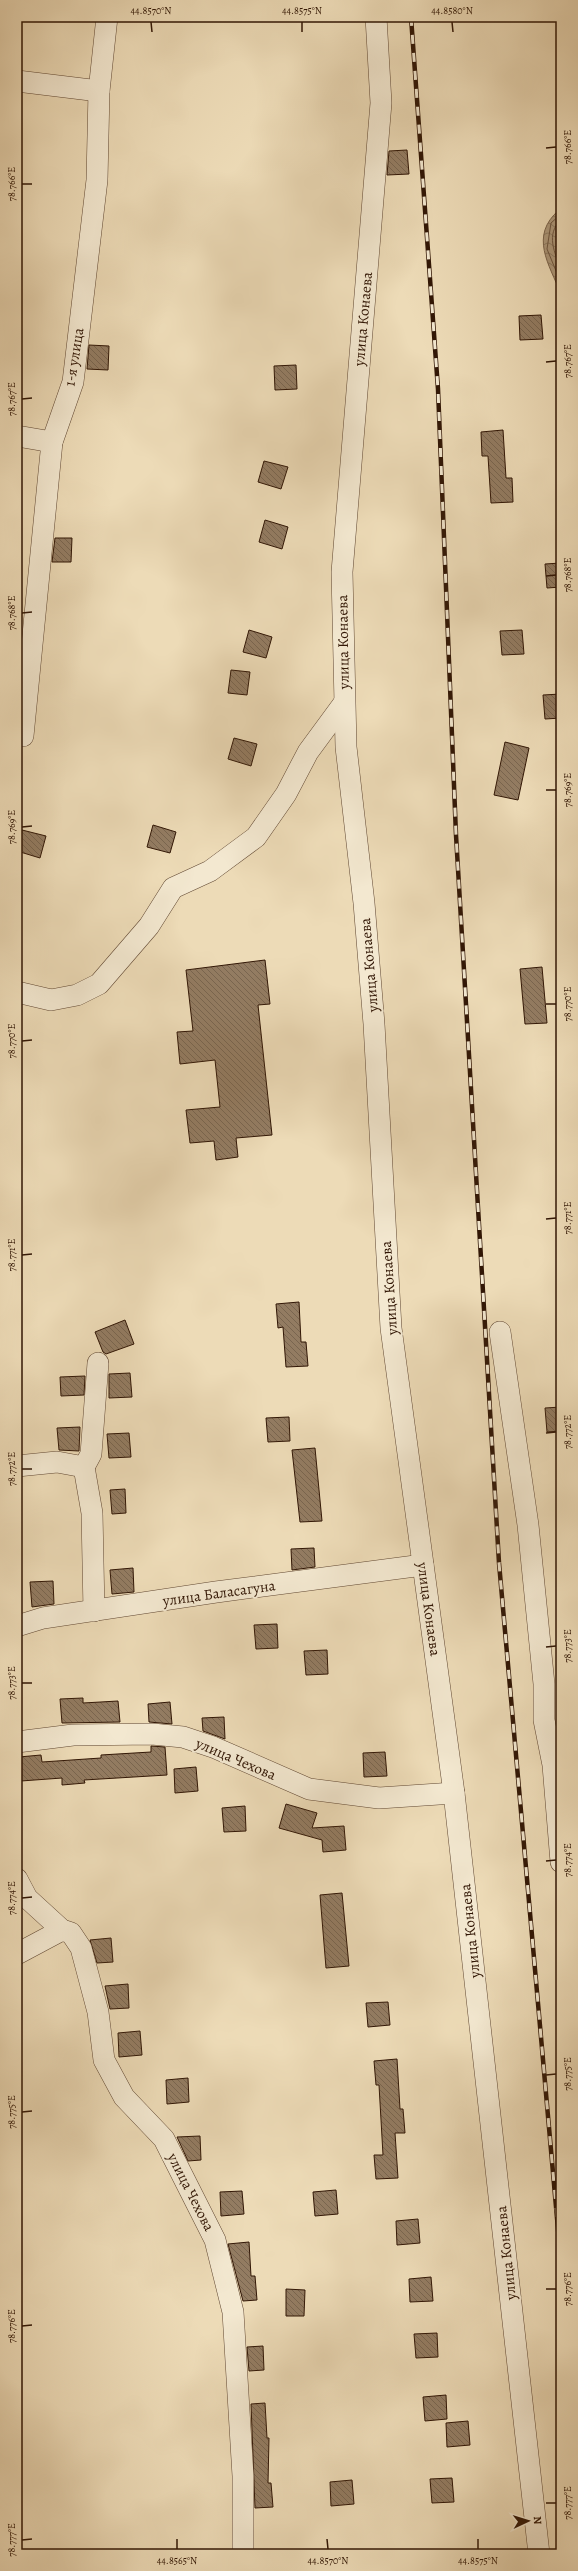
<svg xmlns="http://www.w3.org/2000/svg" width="578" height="2571" viewBox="0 0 578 2571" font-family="Alegreya,serif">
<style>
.water{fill:url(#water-waves);stroke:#7b644b}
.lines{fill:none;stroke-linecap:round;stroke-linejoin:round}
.shore{stroke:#6f5740;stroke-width:1}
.building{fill:url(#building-back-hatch);stroke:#311605}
.minor-casing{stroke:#604732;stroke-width:22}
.minor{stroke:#f3e8d0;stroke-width:21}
.rail-casing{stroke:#311605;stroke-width:4.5}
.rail{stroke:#f3e8d0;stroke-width:3;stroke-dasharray:9;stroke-linecap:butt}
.ticks{fill:none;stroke:#311605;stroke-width:1.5}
.labels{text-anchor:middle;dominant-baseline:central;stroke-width:4;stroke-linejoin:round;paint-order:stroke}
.street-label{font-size:15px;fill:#311605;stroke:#f3e8d0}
.neatline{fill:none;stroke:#311605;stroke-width:1.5}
.ticks-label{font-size:10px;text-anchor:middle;fill:#311605}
</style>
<defs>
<pattern id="water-waves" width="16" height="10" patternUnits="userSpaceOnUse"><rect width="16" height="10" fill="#ad987a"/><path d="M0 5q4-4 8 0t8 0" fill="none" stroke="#8d7b62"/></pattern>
<pattern id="building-back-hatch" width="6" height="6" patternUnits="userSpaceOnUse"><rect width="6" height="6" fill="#937c62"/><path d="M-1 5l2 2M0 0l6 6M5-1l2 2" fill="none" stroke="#79654f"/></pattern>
</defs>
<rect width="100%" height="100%" fill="#eddbb7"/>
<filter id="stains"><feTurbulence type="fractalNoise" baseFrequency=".005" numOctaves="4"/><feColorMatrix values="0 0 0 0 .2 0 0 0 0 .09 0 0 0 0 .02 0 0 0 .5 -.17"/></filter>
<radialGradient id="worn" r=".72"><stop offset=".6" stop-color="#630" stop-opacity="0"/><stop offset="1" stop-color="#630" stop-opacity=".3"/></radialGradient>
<path class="water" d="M559 210H561V294C549 264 529 236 559 210Z"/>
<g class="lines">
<g class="shore">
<polyline points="561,214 551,223 547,249 561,283"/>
<path d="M561 220C545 234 555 253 561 270"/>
</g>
</g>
<g class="building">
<polygon points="407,150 409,174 387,175 389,151"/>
<polygon points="541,315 543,339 520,340 519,316"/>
<polygon points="89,345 109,346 108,370 87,369"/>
<polygon points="296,365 297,389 275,390 274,366"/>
<polygon points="503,430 506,478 512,478 513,502 491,503 488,456 482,456 481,432"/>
<polygon points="264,461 288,467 281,489 258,482"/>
<polygon points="265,520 288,527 282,549 259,542"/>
<polygon points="55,538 72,538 71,562 52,562"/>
<polygon points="561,563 561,587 547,588 545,564"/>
<polygon points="249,630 272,637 266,658 243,652"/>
<polygon points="522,630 524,654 502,655 500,631"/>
<polygon points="231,670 250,672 247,695 228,693"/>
<polygon points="561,694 561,718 545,719 543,695"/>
<polygon points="234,738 257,744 251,766 228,759"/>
<polygon points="505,742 529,748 518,800 494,795"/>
<polygon points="153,825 176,832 170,853 147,847"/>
<polygon points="22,830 46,836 40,858 17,851"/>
<polygon points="265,960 270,1004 258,1005 272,1135 236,1138 238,1157 216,1160 214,1141 190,1143 186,1110 220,1107 215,1060 180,1064 177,1032 193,1031 186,970"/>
<polygon points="542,967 547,1023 525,1024 520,969"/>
<polygon points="299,1302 301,1342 306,1342 308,1366 286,1367 283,1327 278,1328 276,1304"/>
<polygon points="125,1320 134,1344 106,1354 103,1352 95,1332"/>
<polygon points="130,1373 132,1397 109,1398 109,1374"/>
<polygon points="85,1376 84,1395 61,1396 60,1377"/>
<polygon points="561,1407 561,1431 547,1432 545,1408"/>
<polygon points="289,1417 290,1441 268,1442 266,1418"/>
<polygon points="80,1427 79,1451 59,1450 57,1428"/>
<polygon points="129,1433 131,1457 109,1458 107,1434"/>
<polygon points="315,1448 322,1521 300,1522 292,1450"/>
<polygon points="125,1489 126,1513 112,1514 110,1490"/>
<polygon points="314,1548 315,1567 292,1570 291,1549"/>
<polygon points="133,1568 134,1592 112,1594 110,1570"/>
<polygon points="53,1581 54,1604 32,1607 30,1582"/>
<polygon points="277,1624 278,1648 256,1649 254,1625"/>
<polygon points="327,1650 328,1674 306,1675 304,1651"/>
<polygon points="83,1698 83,1703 118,1701 120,1722 62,1723 60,1699"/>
<polygon points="170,1702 172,1724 149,1722 148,1704"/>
<polygon points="224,1717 225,1739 203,1731 202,1718"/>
<polygon points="151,1746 165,1747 167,1775 84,1780 85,1783 62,1785 62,1778 21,1781 19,1757 41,1755 42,1762 101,1758 101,1755 151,1752"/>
<polygon points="385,1752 387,1776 364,1777 363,1753"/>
<polygon points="196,1767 198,1791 175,1793 174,1769"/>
<polygon points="286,1804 317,1813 312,1828 344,1826 346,1850 323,1852 322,1840 279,1828"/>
<polygon points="245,1806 246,1831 224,1832 222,1808"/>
<polygon points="342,1893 349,1966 326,1968 320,1895"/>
<polygon points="111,1938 113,1962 97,1963 90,1940"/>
<polygon points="128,1984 129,2008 110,2009 105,1986"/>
<polygon points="388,2002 390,2025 368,2027 366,2003"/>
<polygon points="140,2031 142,2055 119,2057 118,2033"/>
<polygon points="397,2059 400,2109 403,2109 405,2133 395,2133 398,2178 376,2179 374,2155 383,2155 379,2085 376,2085 374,2061"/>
<polygon points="188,2078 189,2102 167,2104 166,2080"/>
<polygon points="200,2136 201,2160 188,2161 177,2137"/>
<polygon points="336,2190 338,2214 315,2216 313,2192"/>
<polygon points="242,2191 244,2214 221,2216 220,2192"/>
<polygon points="418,2219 420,2243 397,2245 396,2221"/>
<polygon points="249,2242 251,2276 255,2276 257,2300 243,2301 228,2244"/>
<polygon points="431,2277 433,2301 410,2302 409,2279"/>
<polygon points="286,2289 305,2290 304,2316 286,2316"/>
<polygon points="437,2333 438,2357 416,2358 414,2334"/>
<polygon points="263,2346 264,2370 249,2371 247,2347"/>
<polygon points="446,2395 447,2419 425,2421 423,2397"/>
<polygon points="265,2403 267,2438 269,2438 268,2483 271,2483 273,2507 255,2508 251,2404"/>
<polygon points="468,2421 470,2445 447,2447 446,2423"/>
<polygon points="452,2478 454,2502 432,2503 430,2479"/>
<polygon points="352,2480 354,2504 331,2506 330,2482"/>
</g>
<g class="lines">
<g class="minor-casing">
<g id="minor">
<polyline points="376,17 381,103 342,572 346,747 364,903 374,1024 391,1328 454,1793 539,2554"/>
<polyline points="17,81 99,91"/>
<polyline points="17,436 52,442"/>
<polyline points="17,736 23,736 52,442 73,382 97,180 99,91 107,17"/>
<polyline points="17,992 51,1000 77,995 99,984 149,926 173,888 210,871 256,837 286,794 308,752 344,703"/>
<polyline points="500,1332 528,1525 544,1684 544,1720 553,1765 561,1862"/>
<polyline points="17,1466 57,1462 84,1467 92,1513 94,1611"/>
<polyline points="84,1467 91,1454 98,1363"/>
<polyline points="17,1626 43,1618 216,1592 423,1565"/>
<polyline points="17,1742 73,1735 152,1734 183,1737 213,1747 309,1789 379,1798 454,1793"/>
<polyline points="17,1879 27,1898 62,1930 71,1933 81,1948 98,2012 104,2060 124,2097 164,2139 215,2240 233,2312 243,2476 243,2554"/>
<polyline points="17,1954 62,1930"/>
</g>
</g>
<use href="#minor" class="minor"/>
<g class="rail-casing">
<polyline id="rail" points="411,17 438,389 456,835 499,1563 561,2263"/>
</g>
<use href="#rail" class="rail"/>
</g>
<path class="ticks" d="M151 22 152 32M302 22V32M452 22 453 32M546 148 556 147M22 184H32M546 362 556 361M22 399 32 398M546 576 556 575M22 613 32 612M546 790H556M22 827 32 826M546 1004H556M22 1041 32 1040M546 1219 556 1218M22 1255 32 1254M546 1433 556 1432M22 1469H32M546 1647 556 1646M22 1683H32M546 1861 556 1860M22 1898 32 1897M546 2075 556 2074M22 2112 32 2111M546 2289H556M22 2326 32 2325M546 2503H556M177 2539V2549M327 2539 328 2549M478 2539V2549M22 2540 32 2539"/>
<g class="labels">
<g class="street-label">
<text transform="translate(363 319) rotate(-85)">улица Конаева</text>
<text transform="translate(74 357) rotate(-81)">1-я улица</text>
<text transform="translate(343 642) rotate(-91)">улица Конаева</text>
<text transform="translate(369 965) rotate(-95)">улица Конаева</text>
<text transform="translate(389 1288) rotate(-94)">улица Конаева</text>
<text transform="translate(219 1593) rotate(-8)">улица Баласагуна</text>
<text transform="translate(429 1609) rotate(82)">улица Конаева</text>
<text transform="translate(236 1759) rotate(23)">улица Чехова</text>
<text transform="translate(470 1931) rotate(-96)">улица Конаева</text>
<text transform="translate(191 2192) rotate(63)">улица Чехова</text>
<text transform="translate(506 2253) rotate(-96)">улица Конаева</text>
</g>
</g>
<rect width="578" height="2571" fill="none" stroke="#eddbb7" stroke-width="44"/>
<g transform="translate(528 2521) rotate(86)" stroke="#f3e8d0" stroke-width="3" paint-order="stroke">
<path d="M0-3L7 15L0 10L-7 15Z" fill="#311605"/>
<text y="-6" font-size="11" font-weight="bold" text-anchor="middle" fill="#311605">N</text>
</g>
<rect x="22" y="22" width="534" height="2527" class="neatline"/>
<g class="ticks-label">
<text x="151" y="14">44.8570°N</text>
<text x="302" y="14">44.8575°N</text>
<text x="452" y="14">44.8580°N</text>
<text transform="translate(567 147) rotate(-90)" y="4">78.766°E</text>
<text transform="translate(11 184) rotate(-90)" y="4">78.766°E</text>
<text transform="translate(567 361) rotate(-90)" y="4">78.767°E</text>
<text transform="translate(11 399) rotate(-90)" y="4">78.767°E</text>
<text transform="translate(567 575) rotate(-90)" y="4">78.768°E</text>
<text transform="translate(11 613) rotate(-90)" y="4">78.768°E</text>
<text transform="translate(567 790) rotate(-90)" y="4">78.769°E</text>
<text transform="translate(11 827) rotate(-90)" y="4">78.769°E</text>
<text transform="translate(567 1004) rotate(-90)" y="4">78.770°E</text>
<text transform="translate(11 1041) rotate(-90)" y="4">78.770°E</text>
<text transform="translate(567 1218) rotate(-90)" y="4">78.771°E</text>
<text transform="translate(11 1255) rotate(-90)" y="4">78.771°E</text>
<text transform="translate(567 1432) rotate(-90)" y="4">78.772°E</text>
<text transform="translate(11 1469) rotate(-90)" y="4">78.772°E</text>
<text transform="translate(567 1646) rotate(-90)" y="4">78.773°E</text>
<text transform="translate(11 1683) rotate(-90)" y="4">78.773°E</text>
<text transform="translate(567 1860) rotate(-90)" y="4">78.774°E</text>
<text transform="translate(11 1898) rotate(-90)" y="4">78.774°E</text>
<text transform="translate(567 2074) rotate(-90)" y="4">78.775°E</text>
<text transform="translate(11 2112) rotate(-90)" y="4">78.775°E</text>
<text transform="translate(567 2289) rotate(-90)" y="4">78.776°E</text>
<text transform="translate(11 2326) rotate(-90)" y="4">78.776°E</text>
<text transform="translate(567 2503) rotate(-90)" y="4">78.777°E</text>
<text transform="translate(11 2540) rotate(-90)" y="4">78.777°E</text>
<text x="177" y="2564">44.8565°N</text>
<text x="328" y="2564">44.8570°N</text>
<text x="478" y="2564">44.8575°N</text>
</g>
<rect width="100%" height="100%" filter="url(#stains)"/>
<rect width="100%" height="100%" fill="url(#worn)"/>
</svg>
